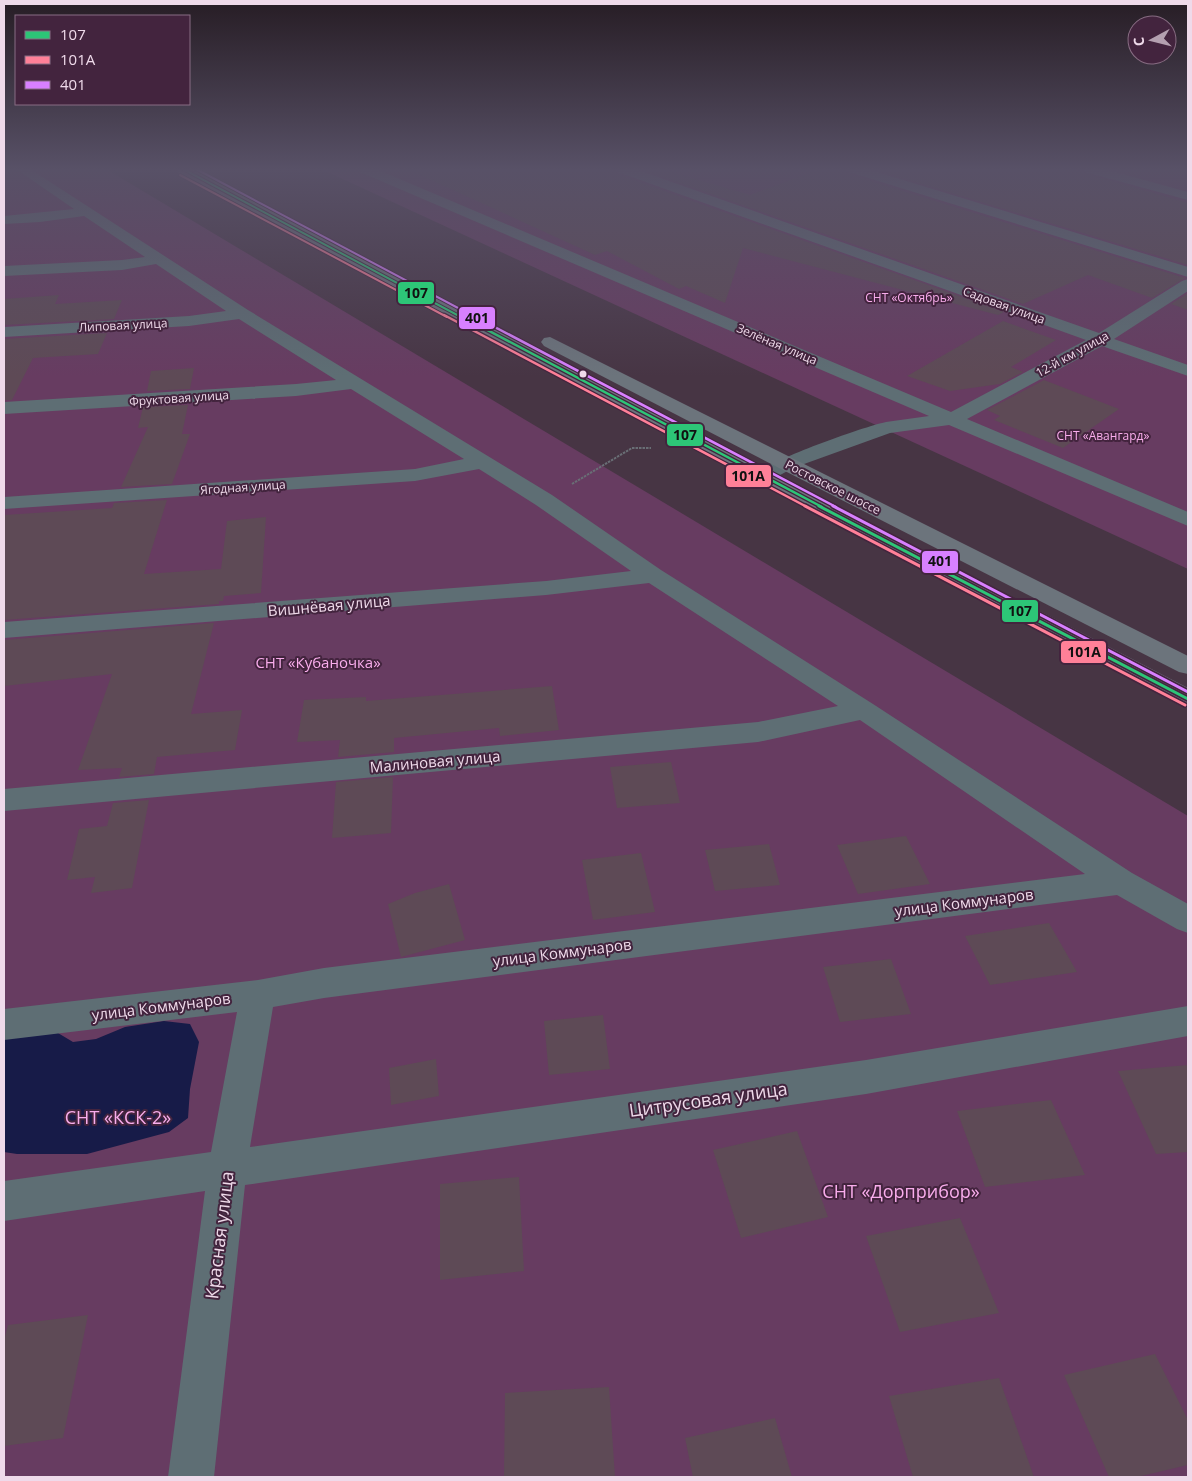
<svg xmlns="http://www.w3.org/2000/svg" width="1192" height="1481" viewBox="0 0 1192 1481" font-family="'Open Sans',sans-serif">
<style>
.green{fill:#673c61}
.water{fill:#171b48}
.building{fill:#5e4a56}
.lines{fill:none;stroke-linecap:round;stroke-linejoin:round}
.path{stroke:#696e75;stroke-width:2;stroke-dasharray:2.5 1;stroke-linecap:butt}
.minor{fill:#5e6e74;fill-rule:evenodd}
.highway{fill:#6c747c;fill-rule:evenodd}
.bus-1-far2-casing{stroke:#43243e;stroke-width:4}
.bus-1-far1-casing{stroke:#43243e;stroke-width:5}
.bus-1-casing{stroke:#43243e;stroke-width:6}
.bus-2-far2-casing{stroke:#43243e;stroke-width:4}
.bus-2-far1-casing{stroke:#43243e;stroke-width:5}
.bus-2-casing{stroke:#43243e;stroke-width:6}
.bus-3-far2-casing{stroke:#43243e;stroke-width:4}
.bus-3-far1-casing{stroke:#43243e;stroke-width:5}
.bus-3-casing{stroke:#43243e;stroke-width:6}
.bus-1-far2{stroke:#2dc577;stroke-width:2}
.bus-1-far1{stroke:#2dc577;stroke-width:2.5}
.bus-1{stroke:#2dc577;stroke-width:3}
.bus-2-far2{stroke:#ff8098;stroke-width:2}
.bus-2-far1{stroke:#ff8098;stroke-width:2.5}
.bus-2{stroke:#ff8098;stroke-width:3}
.bus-3-far2{stroke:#d880ff;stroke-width:2}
.bus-3-far1{stroke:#d880ff;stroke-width:2.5}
.bus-3{stroke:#d880ff;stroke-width:3}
.bus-dot{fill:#efdaea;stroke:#43243e;stroke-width:2}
.labels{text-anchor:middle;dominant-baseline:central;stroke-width:4;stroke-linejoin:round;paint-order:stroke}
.far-park-label{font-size:12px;fill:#f9adec;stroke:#43243e}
.far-street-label{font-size:12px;fill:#efdaea;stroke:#43243e}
.street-label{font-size:15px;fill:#efdaea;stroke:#43243e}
.park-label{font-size:15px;fill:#f9adec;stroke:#43243e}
.near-street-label{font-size:18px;fill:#efdaea;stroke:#43243e}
.near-park-label{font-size:18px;fill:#f9adec;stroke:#43243e}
.line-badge{stroke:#43243e;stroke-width:2}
.pale-badge-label{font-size:14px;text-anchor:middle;font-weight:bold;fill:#111}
</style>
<rect width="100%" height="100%" fill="#473544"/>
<g class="green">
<polygon points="4,169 106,169 1188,816 1188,1477 4,1477"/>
<polygon points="321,169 1188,169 1188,569"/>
</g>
<polygon class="water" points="164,1021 190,1024 199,1042 190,1089 188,1118 169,1132 87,1154 17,1154 4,1152 4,1035 53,1030 73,1042 96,1039 125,1027"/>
<g class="building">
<polygon points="407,169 615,169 617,174 1004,312 998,315 743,248 725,303 686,286 679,289 607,251 595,255"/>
<polygon points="640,169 662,169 750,195 820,169 846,169 848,174 1185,278 1152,298 1088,275 1023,304"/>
<polygon points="873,169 1071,169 1188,203 1188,265"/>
<polygon points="1188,293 1188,310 1171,304"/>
<polygon points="59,295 55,304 122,300 114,319 4,325 4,299"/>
<polygon points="1003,321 1056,340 1011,367 1023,372 1000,384 950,391 907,376"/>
<polygon points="107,333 98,354 33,358 12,400 4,400 4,339"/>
<polygon points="194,368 190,389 147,391 151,371"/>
<polygon points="1044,380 1119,409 1063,448 994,420 1000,416 987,410"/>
<polygon points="188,405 182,434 190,434 172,484 121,487 148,427 138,428 143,407"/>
<polygon points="167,500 144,574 221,569 227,521 266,517 261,593 224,596 223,601 219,601 219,604 4,620 4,515 112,508 114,503"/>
<polygon points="214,623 191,714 242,710 235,750 157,757 154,774 119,777 122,768 78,770 112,674 4,686 4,640"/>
<polygon points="552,686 559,730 500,736 499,728 394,738 394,752 338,757 340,740 297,742 304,700 366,697 366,701"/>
<polygon points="671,762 680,803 617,808 610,767"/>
<polygon points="393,777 391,833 332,838 336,782"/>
<polygon points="149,800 132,888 91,893 95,877 67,880 79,829 107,826 113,803"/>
<polygon points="906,836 930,884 858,894 837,845"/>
<polygon points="769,844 780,885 715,891 705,850"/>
<polygon points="641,853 655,912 593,920 582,860"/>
<polygon points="449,884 465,940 401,957 388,904 415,893"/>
<polygon points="1049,923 1077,972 990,985 965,936"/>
<polygon points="891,959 911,1014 840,1022 823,967"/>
<polygon points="603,1015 610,1069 549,1075 544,1021"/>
<polygon points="436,1059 439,1096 391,1105 389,1068"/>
<polygon points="1188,1065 1188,1152 1156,1154 1118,1071"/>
<polygon points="1051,1100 1085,1175 985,1187 957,1111"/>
<polygon points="797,1131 828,1217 741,1238 713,1150"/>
<polygon points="519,1177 524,1271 440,1280 440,1184"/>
<polygon points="960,1218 999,1313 900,1332 866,1236"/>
<polygon points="88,1315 63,1438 4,1446 4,1340 8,1325"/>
<polygon points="1155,1354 1188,1420 1188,1465 1137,1477 1109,1477 1064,1375"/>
<polygon points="999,1378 1034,1477 913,1477 889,1396"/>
<polygon points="609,1387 615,1477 504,1477 505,1393"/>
<polygon points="775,1418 792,1477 693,1477 685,1438"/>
</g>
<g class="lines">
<polyline class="path" points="572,484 632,448 651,448"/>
<g class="minor">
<polygon points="16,169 30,169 248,310 552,495 661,570 873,704 1132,873 1188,904 1188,933 1177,929 1117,895 324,998 273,1007 250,1147 866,1060 1188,1006 1188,1036 866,1094 245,1185 214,1477 168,1477 205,1191 4,1221 4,1181 211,1152 237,1012 4,1040 4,1009 258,980 324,968 1085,874 860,720 758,742 4,811 4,789 758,722 838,706 649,583 546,595 4,638 4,622 546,581 631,571 536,505 479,469 415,481 4,509 4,497 415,469 464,459 351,389 296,396 4,414 4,402 296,384 336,380 239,319 189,326 4,337 4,327 189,316 226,311 156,264 122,270 4,276 4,266 122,260 145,257 84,216 40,222 4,224 4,216 74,209"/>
<path d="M359 169H376L951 412 1086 340 618 172 617 169H635L1099 333 1182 281 1188 279V291L1114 339 1188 365V376L1102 346 967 419 1188 512V526L949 425 890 433 793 468 771 480 764 482 757 480 754 476C763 462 866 426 886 422 900 420 915 418 929 416L360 172Z"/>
<polygon points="848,169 867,169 1188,267 1188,277 849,172"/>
<polygon points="1084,169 1104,169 1188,192 1188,200 1085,172"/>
</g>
<g class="highway">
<polygon points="177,169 192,169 638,403 1188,688 1188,708 1179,705 178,172"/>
<polygon points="550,337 1188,656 1188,674 1179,672 779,468 544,346 541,342 544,338"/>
</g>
<g class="bus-1-far2-casing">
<polyline id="bus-1-far2" points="183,169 461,317"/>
</g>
<g class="bus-1-far1-casing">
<polyline id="bus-1-far1" points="459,315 822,507"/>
</g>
<g class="bus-1-casing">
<polyline id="bus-1" points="819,506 1188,699"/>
</g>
<g class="bus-2-far2-casing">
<polyline id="bus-2-far2" points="180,175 447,317"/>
</g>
<g class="bus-2-far1-casing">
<polyline id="bus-2-far1" points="444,315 807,507"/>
</g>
<g class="bus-2-casing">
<polyline id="bus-2" points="805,506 1185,705"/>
</g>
<g class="bus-3-far2-casing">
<polyline id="bus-3-far2" points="196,169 475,317"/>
</g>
<g class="bus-3-far1-casing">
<polyline id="bus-3-far1" points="472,315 836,507"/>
</g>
<g class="bus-3-casing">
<polyline id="bus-3" points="833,506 1188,692"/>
</g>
<use href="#bus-1-far2" class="bus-1-far2"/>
<use href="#bus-1-far1" class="bus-1-far1"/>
<use href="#bus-1" class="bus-1"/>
<use href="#bus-2-far2" class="bus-2-far2"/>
<use href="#bus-2-far1" class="bus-2-far1"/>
<use href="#bus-2" class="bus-2"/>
<use href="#bus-3-far2" class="bus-3-far2"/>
<use href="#bus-3-far1" class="bus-3-far1"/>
<use href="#bus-3" class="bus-3"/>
</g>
<linearGradient id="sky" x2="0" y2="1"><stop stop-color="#271d25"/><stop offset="0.45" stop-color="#585167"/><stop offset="1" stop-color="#585167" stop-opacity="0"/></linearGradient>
<rect width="1192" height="376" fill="url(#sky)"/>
<circle class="bus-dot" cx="583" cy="374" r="4.5"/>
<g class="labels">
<g class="far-park-label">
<text x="909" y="297">СНТ «Октябрь»</text>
<text x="1103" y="435">СНТ «Авангард»</text>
</g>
<g class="far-street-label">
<text transform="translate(1004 305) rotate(20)">Садовая улица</text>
<text transform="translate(123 325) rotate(-3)">Липовая улица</text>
<text transform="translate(777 344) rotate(23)">Зелёная улица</text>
<text transform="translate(1072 354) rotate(-29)">12-й км улица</text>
<text transform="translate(179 398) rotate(-4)">Фруктовая улица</text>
<text transform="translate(243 487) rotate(-4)">Ягодная улица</text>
<text transform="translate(833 487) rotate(27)">Ростовское шоссе</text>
</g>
<g class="street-label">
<text transform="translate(329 605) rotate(-5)">Вишнёвая улица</text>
<text transform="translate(435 761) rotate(-5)">Малиновая улица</text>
<text transform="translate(964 902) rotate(-7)">улица Коммунаров</text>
<text transform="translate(562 952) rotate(-7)">улица Коммунаров</text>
<text transform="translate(161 1006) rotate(-7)">улица Коммунаров</text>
</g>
<g class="park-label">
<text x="318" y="662">СНТ «Кубаночка»</text>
</g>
<g class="near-street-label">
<text transform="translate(708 1099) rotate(-8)">Цитрусовая улица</text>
<text transform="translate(219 1235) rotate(-83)">Красная улица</text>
</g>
<g class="near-park-label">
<text x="118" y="1117">СНТ «КСК-2»</text>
<text x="901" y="1191">СНТ «Дорприбор»</text>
</g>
</g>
<g class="line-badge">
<rect x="397" y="281" width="38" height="24" rx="5" fill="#2dc577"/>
<rect x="458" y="306" width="38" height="24" rx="5" fill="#d880ff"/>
<rect x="666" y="423" width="38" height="24" rx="5" fill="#2dc577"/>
<rect x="725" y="464" width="47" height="24" rx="5" fill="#ff8098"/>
<rect x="921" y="550" width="38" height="24" rx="5" fill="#d880ff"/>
<rect x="1001" y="599" width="38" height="24" rx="5" fill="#2dc577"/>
<rect x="1060" y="640" width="47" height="24" rx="5" fill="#ff8098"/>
</g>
<g class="pale-badge-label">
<text x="416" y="298">107</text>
<text x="477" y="323">401</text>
<text x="685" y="440">107</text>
<text x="748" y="481">101А</text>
<text x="940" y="566">401</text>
<text x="1020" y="616">107</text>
<text x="1084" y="657">101А</text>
</g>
<rect width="1192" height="1481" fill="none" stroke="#efdaea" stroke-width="10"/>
<rect x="15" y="15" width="175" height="90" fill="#43243e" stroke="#886d83"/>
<rect x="25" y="31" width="25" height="8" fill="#2dc577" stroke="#886d83"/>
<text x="60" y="40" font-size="15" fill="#efdaea">107</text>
<rect x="25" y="56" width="25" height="8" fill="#ff8098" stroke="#886d83"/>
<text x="60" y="65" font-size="15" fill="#efdaea">101А</text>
<rect x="25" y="81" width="25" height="8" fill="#d880ff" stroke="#886d83"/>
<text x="60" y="90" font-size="15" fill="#efdaea">401</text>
<g transform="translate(1152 40) rotate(263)"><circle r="24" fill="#43243e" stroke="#886d83"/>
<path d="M0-4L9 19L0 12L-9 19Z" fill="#b4a0b0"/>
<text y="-8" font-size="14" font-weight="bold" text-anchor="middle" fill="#efdaea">С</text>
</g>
</svg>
